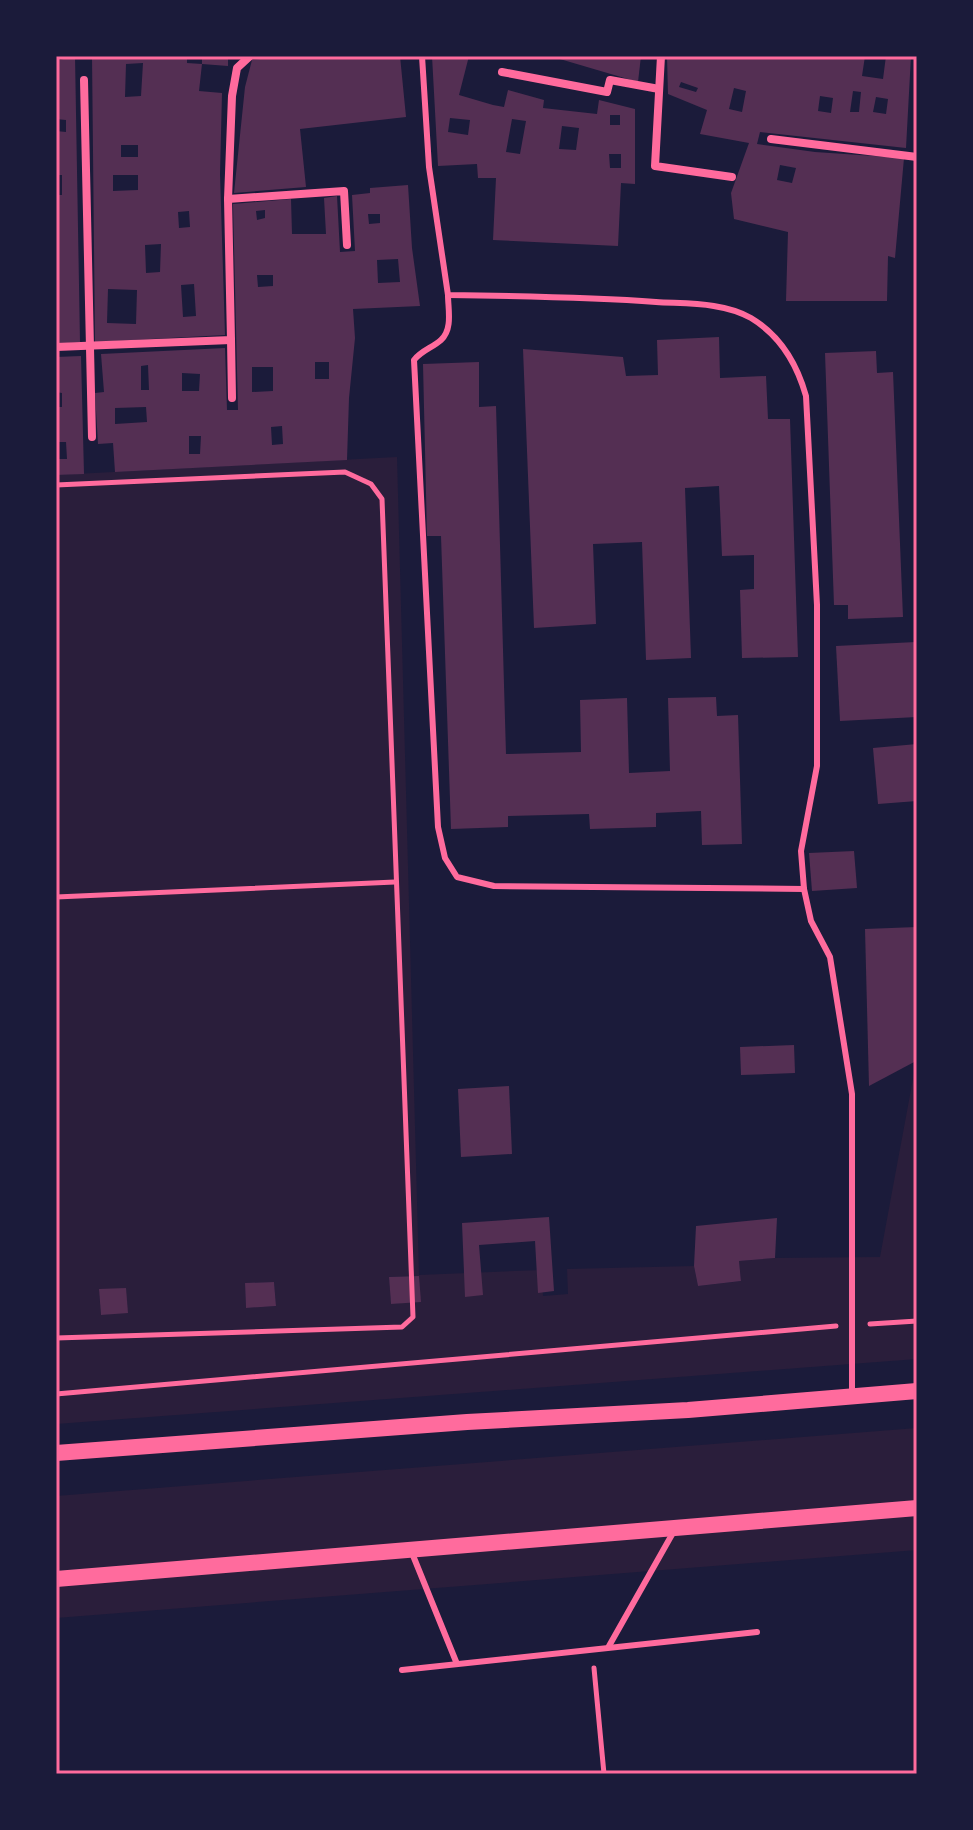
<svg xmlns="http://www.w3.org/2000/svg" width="973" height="1830" viewBox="0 0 973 1830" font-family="'DM Sans',sans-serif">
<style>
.green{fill:#2a1e3b;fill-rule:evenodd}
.building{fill:#542f53;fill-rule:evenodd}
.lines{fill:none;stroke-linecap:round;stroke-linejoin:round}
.path{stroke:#ff6b9d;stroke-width:5}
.service{stroke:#ff6b9d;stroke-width:6}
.minor{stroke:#ff6b9d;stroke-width:8}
.secondary{stroke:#ff6b9d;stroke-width:16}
.neatline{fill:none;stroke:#ff6b9d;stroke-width:3}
</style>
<rect width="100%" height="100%" fill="#1b1b3a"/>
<g class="green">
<path d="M397 457 419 1275 541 1270 543 1296 568 1294 567 1269 694 1266 698 1286 741 1281 739 1261 775 1258 880 1257 917 1057V1359L56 1424V475ZM418 1276 420 1301 391 1304 389 1277ZM274 1282 276 1306 246 1308 245 1283ZM99 1290 128 1312 101 1315Z"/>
<polygon points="917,1428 917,1550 56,1618 56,1496"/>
</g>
<g class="building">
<polygon points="75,56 80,342 56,344 56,319 59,319 59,299 56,300 56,195 62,195 62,175 56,175 56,131 66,132 66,120 56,119 56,91 58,91 56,61"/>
<path d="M92 56H187V63L202 64V56L223 59V56H228V66L202 64 199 91 222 93 220 174 225 335 95 342ZM143 63 141 96 125 97 126 64ZM121 145H138V157H121ZM113 175H138V190L113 191ZM189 211 190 227 179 228 178 212ZM161 244 160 272 146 273 145 245ZM194 284 196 316 183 317 181 285ZM108 289 137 290 136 324 107 323Z"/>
<polygon points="287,56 400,56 406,117 300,129 306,187 234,193 245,87 252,60"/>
<path d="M432 56H469L459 95 493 105 504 107 508 90 544 100 543 108 597 114 599 100 635 109V184L621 183 618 246 493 240 496 178H478L477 164 438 166ZM610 115H620V125H610ZM450 118 470 120 468 135 448 132ZM512 119 526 121 520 154 506 152ZM562 126 579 128 576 150 559 149ZM609 154H621V168H610Z"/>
<polygon points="553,56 641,56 638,82 553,57"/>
<path d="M667 56H865L862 76 883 79 886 56H911L906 148 760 132 757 144 815 152 904 158 895 258 888 256 887 301H786L788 232 734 219 731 193 749 143 700 134 707 110 668 94ZM681 82 698 88 696 92 679 87ZM734 88 746 91 742 112 729 109ZM853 91 861 92 859 112H850ZM820 96 833 98 831 113 818 111ZM876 97 888 99 886 114 873 112ZM780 165 796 168 792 183 777 180Z"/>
<path d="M408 185 412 248 420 306 353 309 355 338 349 398 347 460 115 472 113 443 98 444 95 393 104 392 101 354 225 348 227 410H238L233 204 291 199 292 234H326L324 198 337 196 340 252 355 251 352 195 370 193V188ZM265 210V218L257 220 256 211ZM368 214H380V223L369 224ZM398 259 400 282 378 283 377 260ZM257 275H273V286L258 287ZM315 362H329V379H315ZM148 365 149 390H141V366ZM252 367H273V391L252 392ZM182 373 200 374 199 391H182ZM146 407 147 422 115 424V408ZM282 426 283 444 272 445 271 427ZM189 436H201L200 454H189Z"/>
<polygon points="719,337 720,378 766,376 768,419 790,419 798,657 742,658 740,590 754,589 754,555 722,556 719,486 685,488 691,658 646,660 642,542 593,544 596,624 534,628 523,349 623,357 626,376 658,375 657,340"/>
<polygon points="876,351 877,373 893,372 903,617 848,619 848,605 834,605 825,353"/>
<polygon points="81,356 84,474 56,475 56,459 67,459 66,442 56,442 56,407 62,407 62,393 56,392 56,357"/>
<polygon points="479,362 479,407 496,406 506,754 581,752 580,700 627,698 629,773 670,771 668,698 716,697 717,716 738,715 742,844 702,845 701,811 656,813 656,827 590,829 589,814 508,816 508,827 451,829 441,536 427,536 423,364"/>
<polygon points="916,642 917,717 840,721 836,646"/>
<polygon points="917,744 917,801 878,804 873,748"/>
<polygon points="854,851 857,888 812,891 809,853"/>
<polygon points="917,927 916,1061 869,1086 865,929"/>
<polygon points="794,1045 795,1073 741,1075 740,1047"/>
<polygon points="509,1086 512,1154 461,1157 458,1089"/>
<polygon points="549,1217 554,1291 538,1293 535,1241 479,1245 483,1295 465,1297 462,1223"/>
<polygon points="777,1218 775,1258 739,1261 741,1281 698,1286 694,1266 696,1226"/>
<polygon points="419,1276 421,1302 391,1304 389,1277"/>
<polygon points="274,1282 276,1306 246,1308 245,1283"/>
<polygon points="126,1288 128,1313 101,1315 99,1289"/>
</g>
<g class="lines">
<g class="path">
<polyline points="56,485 345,472 371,484 382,499 413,1317 402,1327 56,1338"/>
<polyline points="56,897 395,882"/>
<polyline points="870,1324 917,1321"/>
<polyline points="56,1394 836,1326"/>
<polyline points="594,1668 604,1774"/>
</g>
<g class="service">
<path d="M422 56 429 167 448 295C518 296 587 297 656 302 687 304 723 302 751 318 781 336 797 364 806 396L817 605V766L801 851 804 889 811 921 830 957 852 1094V1395"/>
<path d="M448 295C448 309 453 329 441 340 432 348 422 350 414 360L438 827 445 858 457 877 494 886 804 889"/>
<polyline points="412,1553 457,1664"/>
<polyline points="609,1646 674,1531"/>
<polyline points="402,1670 757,1632"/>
</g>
<g class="minor">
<polyline points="661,56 655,166 732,177"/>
<polyline points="502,72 607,92 610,80 659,89"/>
<polyline points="84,80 92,437"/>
<polyline points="771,139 917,157"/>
<polyline points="228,199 232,96 237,68 250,56"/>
<polyline points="231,340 232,398"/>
<polyline points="56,347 231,340 228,199 344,191 347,245"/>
</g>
<g class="secondary">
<polyline points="56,1453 467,1422 688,1410 917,1391"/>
<polyline points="56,1579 917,1508"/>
</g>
</g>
<rect width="973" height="1830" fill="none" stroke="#1b1b3a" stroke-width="116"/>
<rect x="58" y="58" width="857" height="1714" class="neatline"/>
</svg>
